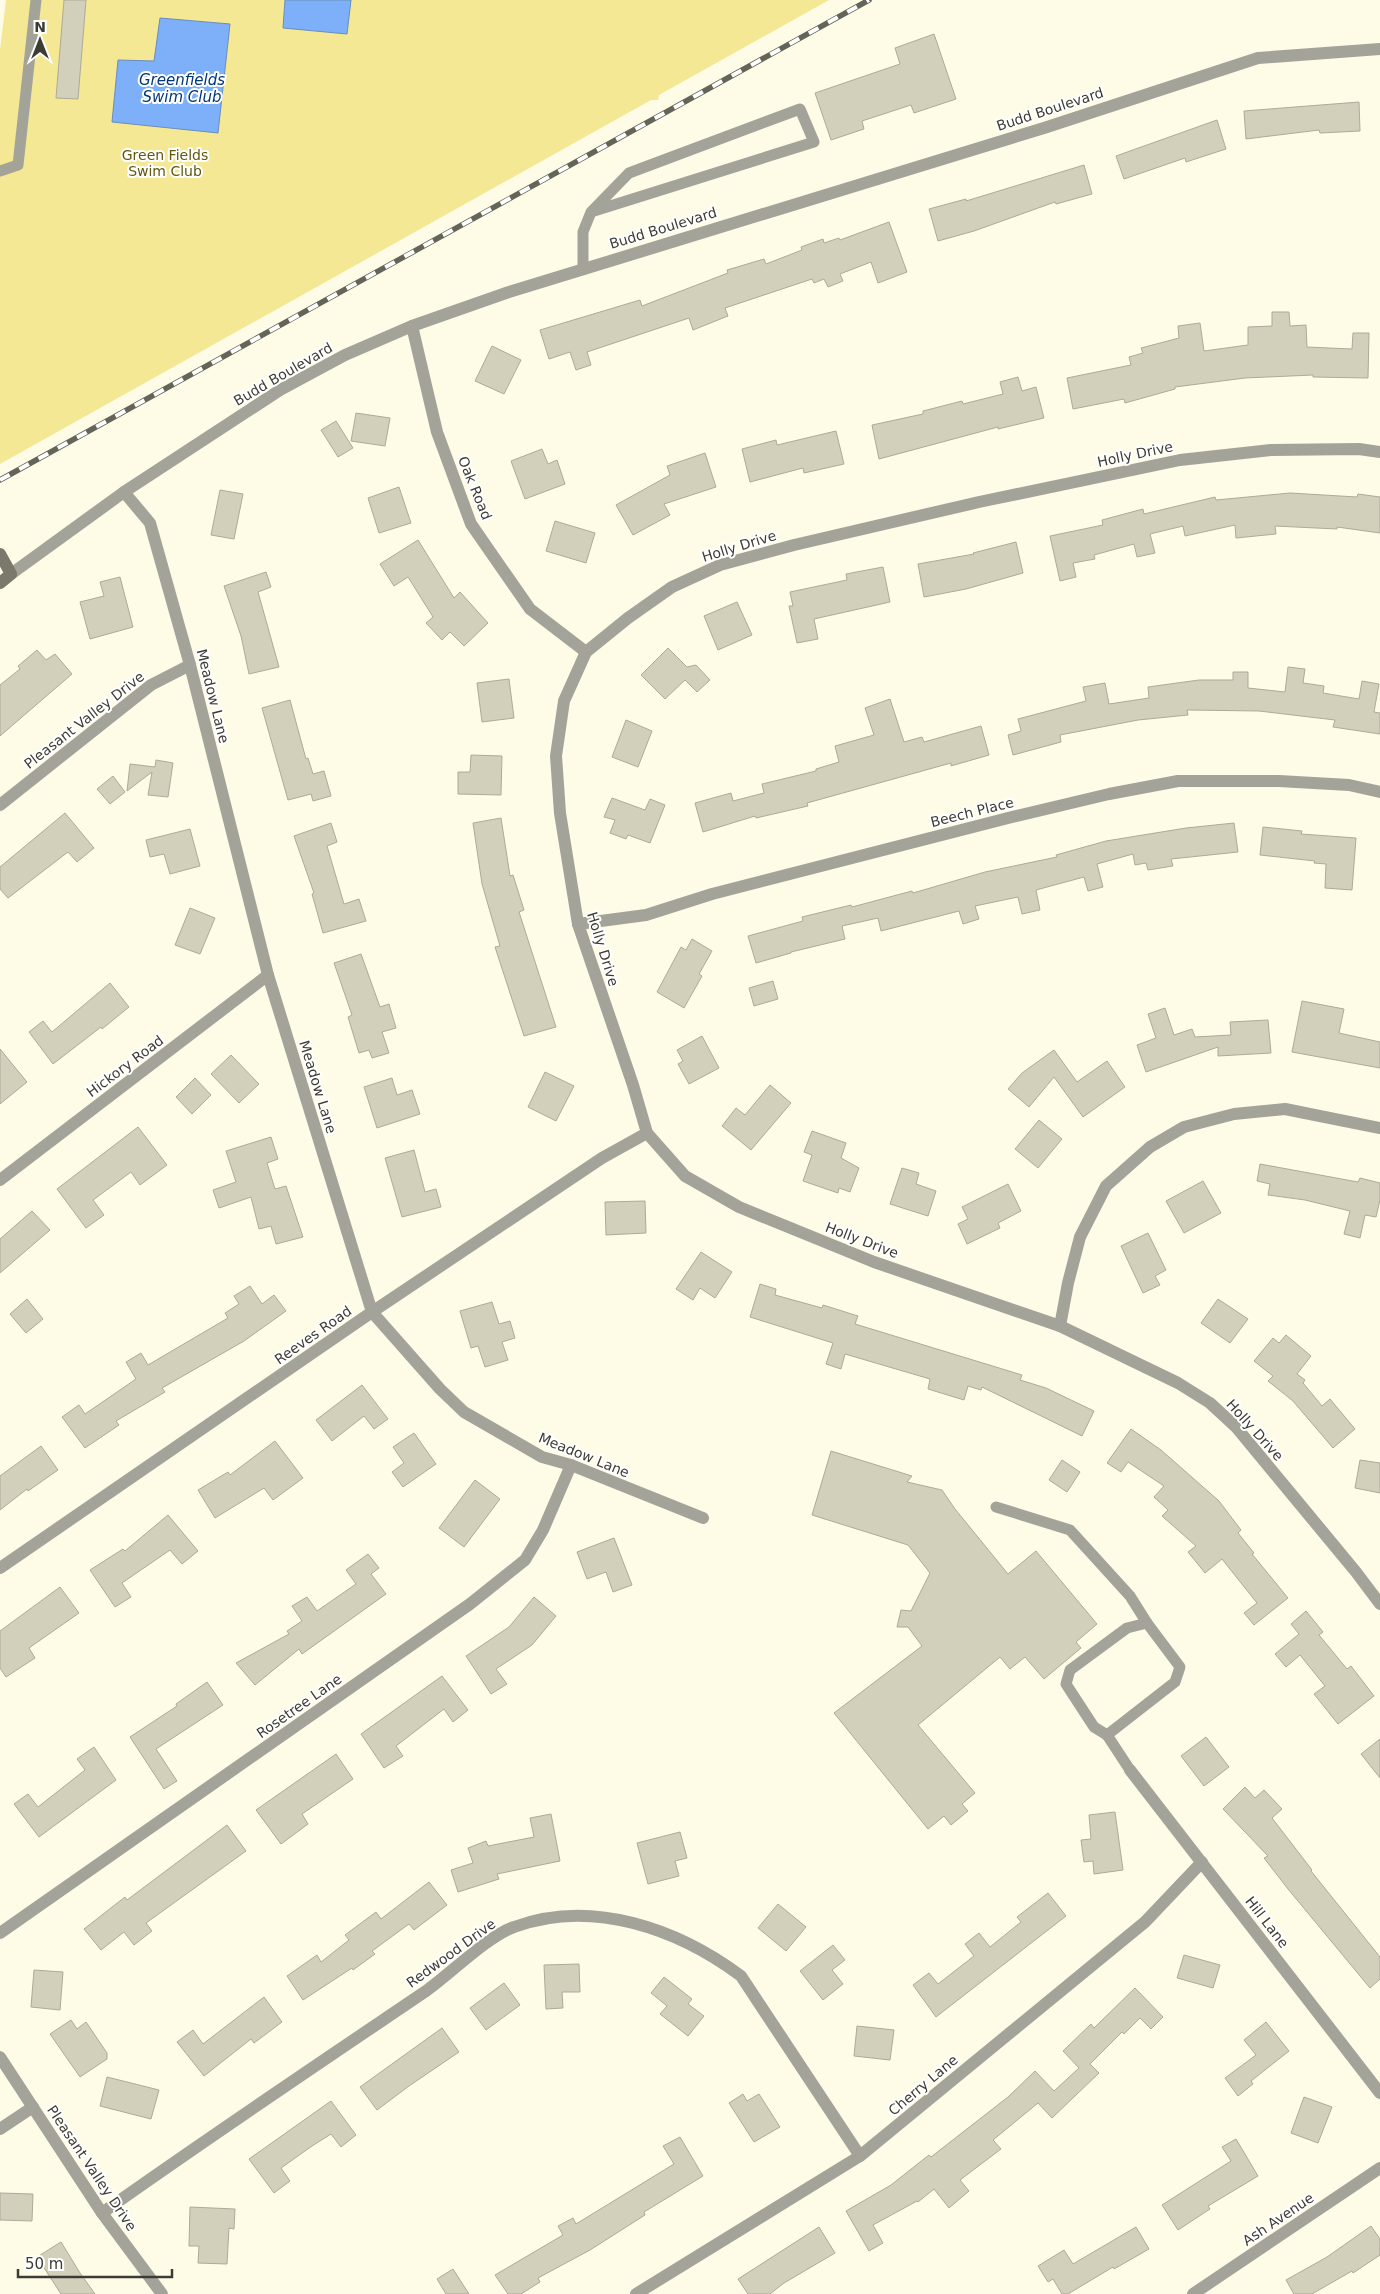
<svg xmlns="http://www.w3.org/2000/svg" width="1380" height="2294" viewBox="0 0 1380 2294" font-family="'DejaVu Sans',sans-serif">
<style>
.green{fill:#f4e894}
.water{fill:#7db0f8;stroke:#6a8dbd}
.building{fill:#d2cfbb;stroke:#adaa97}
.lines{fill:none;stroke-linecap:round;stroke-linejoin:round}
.lane{stroke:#a4a39a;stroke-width:11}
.street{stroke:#a4a39a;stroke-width:12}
.secondary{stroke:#7a796c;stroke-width:12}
.rail-casing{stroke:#656459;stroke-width:5.5}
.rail{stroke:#fff;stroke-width:4;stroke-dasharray:11;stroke-linecap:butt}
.labels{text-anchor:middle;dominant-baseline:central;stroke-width:4;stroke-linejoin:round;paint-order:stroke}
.street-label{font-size:14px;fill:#3d3c34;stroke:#fff}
.park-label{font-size:14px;fill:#62580e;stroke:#fff}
.water-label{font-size:15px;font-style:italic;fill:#043776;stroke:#fff}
</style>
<rect width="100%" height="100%" fill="#fefbe7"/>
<polygon class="green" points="6,0 829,0 659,95 658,100 651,100 0,464 0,50"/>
<g class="water">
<polygon points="285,0 351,0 347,34 283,28"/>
<polygon points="160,18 230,24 218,133 112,122 118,60 154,61"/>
</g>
<g class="building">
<polygon points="64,0 86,0 78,99 56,98"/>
<polygon points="934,34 956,99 914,113 911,105 862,121 864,129 831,140 815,93 900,64 895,48"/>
<polygon points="1359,102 1360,131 1320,133 1319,130 1246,139 1244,111"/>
<polygon points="1217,120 1226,149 1186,162 1185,158 1124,179 1116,156"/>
<polygon points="1084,165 1092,194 1056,204 1055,202 974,231 938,241 929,209 966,199 966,201"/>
<polygon points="889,222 907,272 878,283 871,262 840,274 843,281 828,287 824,279 814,283 812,279 725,308 728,316 693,330 689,318 587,352 591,365 576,370 570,352 549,359 540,330 640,300 642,306 728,273 727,270 764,259 766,264 802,250 801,247 823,239 824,243 839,238 840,240"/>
<polygon points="1272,312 1289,312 1290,326 1306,325 1307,347 1352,349 1353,333 1369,333 1368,378 1313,377 1313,375 1245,378 1175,387 1175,389 1125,403 1124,399 1073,409 1067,378 1131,365 1129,357 1143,353 1141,348 1179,338 1178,326 1200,323 1204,351 1248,345 1248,327 1272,326"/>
<polygon points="492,346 521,360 504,394 475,381"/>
<polygon points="1018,377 1022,391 1036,387 1044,418 998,429 998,427 879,459 872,425 923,414 923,411 962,401 963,404 1003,394 1000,382"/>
<polygon points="356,413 390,418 385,446 351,441"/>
<polygon points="336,421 353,448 338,457 321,430"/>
<polygon points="836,431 844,464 804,473 803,468 750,482 742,449 776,440 777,445"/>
<polygon points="542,449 548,464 557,460 565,484 525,499 511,461"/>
<polygon points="705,453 716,487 664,504 670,515 633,535 616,505 670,475 667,466"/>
<polygon points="399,487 411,523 379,533 368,498"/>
<polygon points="220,490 243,494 234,539 211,535"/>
<polygon points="1290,493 1357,497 1358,494 1380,497 1380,533 1337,527 1337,529 1275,526 1276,534 1236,538 1235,525 1185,536 1183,526 1150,534 1155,553 1137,557 1134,544 1094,555 1095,559 1073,563 1076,577 1060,581 1050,536 1103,525 1102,520 1143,509 1144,514 1215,497 1216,500"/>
<polygon points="555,521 595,533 586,563 546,551"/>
<polygon points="418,540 454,598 460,592 488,623 464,646 450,632 442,640 426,623 433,617 408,577 394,586 380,564"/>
<polygon points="1016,542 1023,573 966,589 924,597 918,564 974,554 973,553"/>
<polygon points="883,567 890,602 814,619 818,639 797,643 789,606 793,606 790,592 847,580 846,574"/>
<polygon points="266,572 271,587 258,592 279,667 249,674 241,636 224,586"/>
<polygon points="120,577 133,627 90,639 80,602 104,596 100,582"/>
<polygon points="737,602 752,635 718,650 704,616"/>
<polygon points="668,648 687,667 696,665 710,680 697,692 685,680 665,699 641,675"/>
<polygon points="37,650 46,660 55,654 72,674 0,736 0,685 20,669 18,666"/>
<polygon points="1288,667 1305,669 1303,683 1324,686 1323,693 1359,699 1362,681 1379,684 1374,712 1380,713 1380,734 1333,727 1335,720 1259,711 1187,710 1188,715 1138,720 1060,735 1061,742 1013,755 1008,735 1021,731 1018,719 1086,701 1083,687 1105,683 1109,704 1149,698 1148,687 1199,680 1233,680 1233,672 1248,672 1248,688 1285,692"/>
<polygon points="509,679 514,718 482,722 477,683"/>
<polygon points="890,699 904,742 922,737 924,742 981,726 989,755 951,766 951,763 807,803 808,806 756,818 755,816 703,832 695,803 731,793 733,801 764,793 762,784 816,771 816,769 839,762 835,746 874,735 865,708"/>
<polygon points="290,700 306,759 308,758 313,774 324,771 331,796 313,801 311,794 288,800 262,708"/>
<polygon points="626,720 652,731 638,767 612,757"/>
<polygon points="471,755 502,756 501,795 458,794 458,772 470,772"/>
<polygon points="156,760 173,763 168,797 148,795 152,772 127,791 130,764 155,767"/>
<polygon points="113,776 125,792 110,804 97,789"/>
<polygon points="612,798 645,810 650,799 665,805 650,843 628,835 626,839 610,833 615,820 604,817"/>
<polygon points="65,813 94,848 77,862 68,852 8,898 0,889 0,867"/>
<polygon points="501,818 510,876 513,875 524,910 519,912 556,1027 524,1036 495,947 500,946 482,884 473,823"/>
<polygon points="331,823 337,842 327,846 344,904 359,899 366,921 323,933 312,894 314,893 294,836"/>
<polygon points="1234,823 1238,852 1171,859 1173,866 1148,870 1146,863 1135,865 1133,854 1097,864 1103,887 1088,891 1084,877 1036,890 1040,910 1022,914 1018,897 975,906 979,919 963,924 959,911 881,931 878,918 842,926 845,939 791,952 791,953 756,963 748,936 803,921 802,917 851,905 852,907 912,891 913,893 985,872 1057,857 1056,855 1106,841 1186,828"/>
<polygon points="1263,827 1302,831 1301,834 1356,838 1352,890 1325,888 1326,864 1314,863 1315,861 1260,855"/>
<polygon points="190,829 200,866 170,874 164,854 150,857 146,840"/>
<polygon points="190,908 215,918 200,954 175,945"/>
<polygon points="692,939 712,951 699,974 702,976 684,1008 657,992 681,947 686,950"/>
<polygon points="361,954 380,1007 389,1004 396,1028 382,1032 389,1053 372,1058 369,1050 359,1053 348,1017 352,1015 334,963"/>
<polygon points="773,981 778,999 754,1006 749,988"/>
<polygon points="110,983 129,1007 102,1029 101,1027 53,1064 29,1032 43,1021 52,1032"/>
<polygon points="1302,1001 1344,1009 1339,1033 1380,1042 1380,1068 1292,1052"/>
<polygon points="1165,1008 1174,1035 1192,1029 1195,1037 1231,1035 1230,1022 1268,1020 1271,1053 1218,1056 1218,1047 1146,1072 1137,1045 1156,1038 1148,1014"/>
<polygon points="702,1036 719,1068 689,1084 678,1064 683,1061 677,1050"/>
<polygon points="0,1049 27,1082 0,1104"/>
<polygon points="1054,1050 1077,1082 1107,1061 1125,1087 1083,1117 1054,1077 1029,1107 1008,1089 1022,1073"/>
<polygon points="231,1055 259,1084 239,1103 211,1074"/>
<polygon points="545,1072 574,1086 556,1121 528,1107"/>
<polygon points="195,1078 211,1095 192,1114 176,1097"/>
<polygon points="392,1078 397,1095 412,1090 420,1114 377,1128 364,1087"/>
<polygon points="770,1085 791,1103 751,1150 722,1126 736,1108 745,1115"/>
<polygon points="1039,1120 1062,1139 1038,1168 1015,1149"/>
<polygon points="138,1127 167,1165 140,1185 131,1172 93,1200 104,1215 86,1228 57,1189"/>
<polygon points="812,1131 846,1143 841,1158 859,1168 850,1192 839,1188 838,1193 803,1181 812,1155 804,1152"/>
<polygon points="271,1137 278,1159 267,1163 275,1189 286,1186 303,1237 276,1244 271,1226 259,1229 251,1197 219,1208 213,1190 236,1182 226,1151"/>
<polygon points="414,1150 425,1192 436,1189 441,1207 402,1217 385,1158"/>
<polygon points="1260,1164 1358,1182 1360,1178 1380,1183 1380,1200 1376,1217 1365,1215 1360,1238 1344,1234 1350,1211 1305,1200 1268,1195 1270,1184 1257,1181"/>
<polygon points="902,1168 919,1173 916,1184 936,1191 928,1216 890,1204"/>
<polygon points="1203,1181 1221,1213 1184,1233 1166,1201"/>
<polygon points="1008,1184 1021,1211 998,1223 1000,1228 967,1244 958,1224 968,1219 962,1207"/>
<polygon points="645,1201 646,1233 606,1235 605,1202"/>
<polygon points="32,1211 50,1230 0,1273 0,1239"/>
<polygon points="1148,1233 1166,1270 1155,1276 1160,1285 1143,1293 1121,1246"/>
<polygon points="701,1252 732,1272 715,1298 700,1288 693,1300 676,1289"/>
<polygon points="760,1284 776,1289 775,1295 822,1308 823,1305 858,1316 855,1324 1022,1375 1020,1380 1046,1388 1094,1411 1082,1436 982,1387 981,1390 968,1386 964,1400 928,1389 930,1379 845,1354 841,1369 826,1364 833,1343 750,1317"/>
<polygon points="250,1286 262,1304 274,1295 286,1311 244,1341 162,1388 165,1392 116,1421 119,1425 85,1448 62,1417 79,1405 85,1414 136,1379 126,1362 141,1353 148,1365 228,1318 225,1313 239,1304 234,1296"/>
<polygon points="27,1299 43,1319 26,1333 10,1314"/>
<polygon points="1218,1299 1248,1319 1230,1343 1201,1323"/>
<polygon points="492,1302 499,1324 510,1321 515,1338 502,1342 508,1360 485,1367 478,1346 471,1348 460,1311"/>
<polygon points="1286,1335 1311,1356 1297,1374 1305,1380 1303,1383 1322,1406 1330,1399 1355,1429 1333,1448 1293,1401 1268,1381 1273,1376 1254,1361 1273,1338 1279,1343"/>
<polygon points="362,1385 388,1419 374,1429 364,1416 332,1441 316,1420"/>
<polygon points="1131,1429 1161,1450 1219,1501 1241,1530 1238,1533 1254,1553 1252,1554 1288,1598 1254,1625 1244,1613 1257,1603 1222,1559 1205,1573 1188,1552 1196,1546 1162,1516 1168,1510 1154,1497 1164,1486 1128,1462 1121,1472 1107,1463"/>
<polygon points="414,1433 436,1464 403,1487 392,1472 404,1463 393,1447"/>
<polygon points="275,1441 303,1478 273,1500 264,1488 215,1518 198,1490 228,1472 230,1475"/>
<polygon points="41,1446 58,1470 28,1491 27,1489 0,1510 0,1476"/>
<polygon points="831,1451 912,1476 907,1482 942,1490 955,1509 1008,1574 1036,1551 1097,1624 1076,1642 1081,1648 1044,1679 1025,1657 1010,1669 1000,1657 918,1725 975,1793 962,1804 968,1811 951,1825 944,1816 928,1829 834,1713 922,1646 908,1627 897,1627 901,1610 911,1611 930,1573 908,1545 812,1515"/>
<polygon points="1062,1460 1080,1472 1067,1492 1049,1480"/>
<polygon points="1360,1460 1380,1463 1380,1493 1355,1488"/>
<polygon points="475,1480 500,1499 464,1547 439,1528"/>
<polygon points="168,1515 198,1551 182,1564 170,1550 122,1583 131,1597 115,1607 90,1570 123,1549 125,1551"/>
<polygon points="614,1538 632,1585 613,1592 606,1572 587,1579 577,1552"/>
<polygon points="368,1554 379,1568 371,1574 386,1594 302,1654 299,1649 255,1685 236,1663 289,1634 287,1631 302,1621 292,1606 307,1597 317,1611 356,1584 346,1570"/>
<polygon points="60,1587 79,1613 29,1648 35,1658 6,1677 0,1668 0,1631"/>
<polygon points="534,1597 556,1616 532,1645 496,1669 507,1684 491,1694 466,1656 509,1627"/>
<polygon points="1306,1611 1323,1632 1319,1635 1347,1669 1351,1666 1374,1696 1338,1724 1314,1694 1325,1686 1300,1655 1286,1667 1275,1654 1299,1634 1291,1624"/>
<polygon points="442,1676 468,1710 453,1722 444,1709 396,1746 403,1756 384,1768 361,1734"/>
<polygon points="207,1682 223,1705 156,1749 177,1781 164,1789 130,1737 177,1706 176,1704"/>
<polygon points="1206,1737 1229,1767 1204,1786 1181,1756"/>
<polygon points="1380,1739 1380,1778 1361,1754"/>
<polygon points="94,1747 116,1780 39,1837 14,1804 28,1794 38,1807 85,1770 77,1759"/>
<polygon points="336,1754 353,1779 302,1814 308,1824 281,1844 256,1810"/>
<polygon points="1245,1787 1255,1798 1264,1790 1282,1809 1272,1818 1312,1870 1311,1871 1380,1957 1380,1979 1370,1988 1288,1889 1264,1858 1268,1856 1223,1809"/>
<polygon points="1115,1812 1123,1870 1094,1874 1093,1861 1084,1862 1081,1840 1091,1839 1089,1815"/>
<polygon points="551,1814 560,1861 497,1874 499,1879 458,1892 451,1870 473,1863 468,1848 486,1841 488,1846 534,1837 530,1818"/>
<polygon points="227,1825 246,1851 146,1923 152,1931 134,1945 124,1932 101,1950 84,1929 125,1897 127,1900"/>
<polygon points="680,1832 687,1858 675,1861 679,1876 648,1884 637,1843"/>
<polygon points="429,1882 447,1905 414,1930 409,1924 372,1951 375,1954 353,1970 352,1968 303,2000 287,1976 317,1955 321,1962 349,1940 345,1935 376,1912 381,1919"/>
<polygon points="1048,1893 1066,1916 936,2017 913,1985 929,1973 938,1984 974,1956 965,1944 979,1933 990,1947 1021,1922 1017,1917"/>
<polygon points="778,1904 806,1927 786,1951 758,1928"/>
<polygon points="833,1945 845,1960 832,1970 843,1984 823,2000 800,1971"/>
<polygon points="1184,1955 1220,1965 1213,1988 1177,1978"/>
<polygon points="579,1964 580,1992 562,1992 563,2008 546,2009 544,1965"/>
<polygon points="34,1970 63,1972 60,2010 31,2007"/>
<polygon points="664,1977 692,1999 688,2004 704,2016 688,2036 660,2014 667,2006 651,1993"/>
<polygon points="504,1983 520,2005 486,2030 470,2008"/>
<polygon points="1135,1988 1163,2017 1151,2029 1140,2018 1124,2034 1122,2032 1090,2064 1099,2073 1052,2118 1038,2103 993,2140 1001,2149 960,2180 969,2191 949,2208 934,2189 918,2202 917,2201 873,2225 883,2243 869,2251 846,2211 891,2185 929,2155 931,2157 1008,2097 1035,2071 1054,2091 1079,2068 1063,2051 1091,2024 1094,2028"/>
<polygon points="264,1997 282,2022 254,2043 251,2039 204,2076 177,2042 193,2030 203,2044"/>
<polygon points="71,2020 77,2029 86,2022 107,2053 107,2059 80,2077 50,2034"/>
<polygon points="1266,2022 1289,2051 1251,2081 1253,2084 1238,2096 1225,2078 1256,2055 1244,2040"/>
<polygon points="857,2026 894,2030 890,2060 854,2056"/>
<polygon points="442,2028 459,2052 409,2086 377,2110 360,2087"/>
<polygon points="107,2077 159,2090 151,2119 100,2106"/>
<polygon points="743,2094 747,2101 759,2094 780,2127 754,2142 729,2103"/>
<polygon points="1304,2097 1332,2107 1318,2143 1291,2133"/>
<polygon points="331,2101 356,2135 341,2147 331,2134 312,2146 281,2168 290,2181 274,2193 249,2159"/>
<polygon points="680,2137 703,2176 644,2212 645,2215 590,2250 538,2278 540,2282 521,2294 508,2294 495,2275 563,2235 558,2226 573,2218 576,2224 674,2164 663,2146"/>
<polygon points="1236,2139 1258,2176 1208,2206 1210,2209 1178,2230 1162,2205 1231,2161 1222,2147"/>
<polygon points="0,2193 33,2194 32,2221 0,2220"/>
<polygon points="190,2207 235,2209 234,2229 229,2228 227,2264 198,2263 199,2246 189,2246"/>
<polygon points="1371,2226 1380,2239 1380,2255 1353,2273 1352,2271 1312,2294 1294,2294 1286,2280 1327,2257"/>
<polygon points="819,2227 835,2253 784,2283 770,2294 748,2294 738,2279"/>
<polygon points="1136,2227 1149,2249 1114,2269 1113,2267 1068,2294 1062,2294 1053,2279 1048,2282 1038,2266 1064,2250 1073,2264"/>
<polygon points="61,2242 80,2273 95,2294 61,2294 37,2257"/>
<polygon points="453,2269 469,2294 446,2294 437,2279"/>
</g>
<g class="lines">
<g class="lane">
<polyline points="0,171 18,165 36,0"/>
<polyline points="583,269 583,232 591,212 814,142 800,109 629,173 591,212"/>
<polyline points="996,1507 1070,1530 1130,1596 1147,1623"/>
<polygon points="1147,1623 1180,1667 1175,1682 1107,1735 1094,1727 1066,1684 1070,1670 1127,1628"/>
<polyline points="1107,1735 1130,1770"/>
</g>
<g class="street">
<polyline points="412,326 437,432 471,524 530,609 586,652"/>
<polyline points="1380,452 1359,449 1271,450 1180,460 979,502 794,545 720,565 672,587 628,618 586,652 564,701 556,756 560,813 578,924 633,1085 647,1133 685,1176 739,1207 874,1262 1060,1326 1178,1383 1210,1403 1236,1427 1356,1572 1380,1604"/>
<polyline points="124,492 150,523 190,665 268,975 372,1312 440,1389 464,1412 542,1457 571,1465 703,1518"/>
<polyline points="11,574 124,492 280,390 345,355 412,326 509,292 1044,128 1258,58 1380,49"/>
<polyline points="0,805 151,685 190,665"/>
<polyline points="578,924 646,915 712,894 1012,817 1109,794 1178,781 1279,781 1349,785 1380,792"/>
<polyline points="0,1180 268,975"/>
<polyline points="1060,1326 1068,1283 1080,1237 1106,1186 1150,1147 1184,1127 1234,1114 1285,1109 1380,1128"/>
<polyline points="0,1568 372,1312 602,1158 647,1133"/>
<polyline points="1130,1770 1380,2093"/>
<polyline points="0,1933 470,1604 525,1560 543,1530 571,1465"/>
<polyline points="0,2057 102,2213 162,2294"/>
<polyline points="0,2129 33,2107"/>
<path d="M102 2213C209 2137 318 2064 426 1991 450 1974 488 1936 514 1927 592 1898 678 1929 741 1976L860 2156"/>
<polyline points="636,2294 860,2156 1145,1922 1202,1862"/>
<polyline points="1193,2294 1380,2168"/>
</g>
<polyline class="secondary" points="0,554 11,574 0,583"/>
<g class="rail-casing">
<polyline id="rail" points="0,480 869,0"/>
</g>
<use href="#rail" class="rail"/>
</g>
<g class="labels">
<g class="street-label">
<text transform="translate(1050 109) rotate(-18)">Budd Boulevard</text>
<text transform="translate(663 228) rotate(-17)">Budd Boulevard</text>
<text transform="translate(283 374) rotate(-30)">Budd Boulevard</text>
<text transform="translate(1135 454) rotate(-12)">Holly Drive</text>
<text transform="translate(475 488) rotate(68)">Oak Road</text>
<text transform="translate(739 546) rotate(-17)">Holly Drive</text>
<text transform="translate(213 696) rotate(76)">Meadow Lane</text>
<text transform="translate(84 720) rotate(-38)">Pleasant Valley Drive</text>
<text transform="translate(972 812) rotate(-14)">Beech Place</text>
<text transform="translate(603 949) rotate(73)">Holly Drive</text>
<text transform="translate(125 1066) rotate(-37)">Hickory Road</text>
<text transform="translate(318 1087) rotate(73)">Meadow Lane</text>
<text transform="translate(862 1240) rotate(21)">Holly Drive</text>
<text transform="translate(313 1335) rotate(-35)">Reeves Road</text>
<text transform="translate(1255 1430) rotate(48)">Holly Drive</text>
<text transform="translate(584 1455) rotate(22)">Meadow Lane</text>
<text transform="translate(299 1706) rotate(-35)">Rosetree Lane</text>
<text transform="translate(1267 1922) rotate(52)">Hill Lane</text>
<text transform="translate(451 1953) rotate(-36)">Redwood Drive</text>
<text transform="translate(923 2085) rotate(-40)">Cherry Lane</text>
<text transform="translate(92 2168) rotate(56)">Pleasant Valley Drive</text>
<text transform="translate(1278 2219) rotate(-34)">Ash Avenue</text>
</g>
<g class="park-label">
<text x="165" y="155">Green Fields<tspan x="165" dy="16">Swim Club</tspan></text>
</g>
<g class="water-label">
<text x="182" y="80">Greenfields<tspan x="182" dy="17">Swim Club</tspan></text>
</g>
</g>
<g transform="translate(40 40)" stroke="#ffffff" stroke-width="4" paint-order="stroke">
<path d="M0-4L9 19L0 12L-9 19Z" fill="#3d3c34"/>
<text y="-8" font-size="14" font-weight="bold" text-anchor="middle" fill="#3d3c34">N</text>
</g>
<path d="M18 2269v8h154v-8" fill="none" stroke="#3d3c34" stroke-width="2.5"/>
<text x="25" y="2269" font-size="15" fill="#3d3c34" stroke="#ffffff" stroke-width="4" paint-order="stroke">50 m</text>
</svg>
